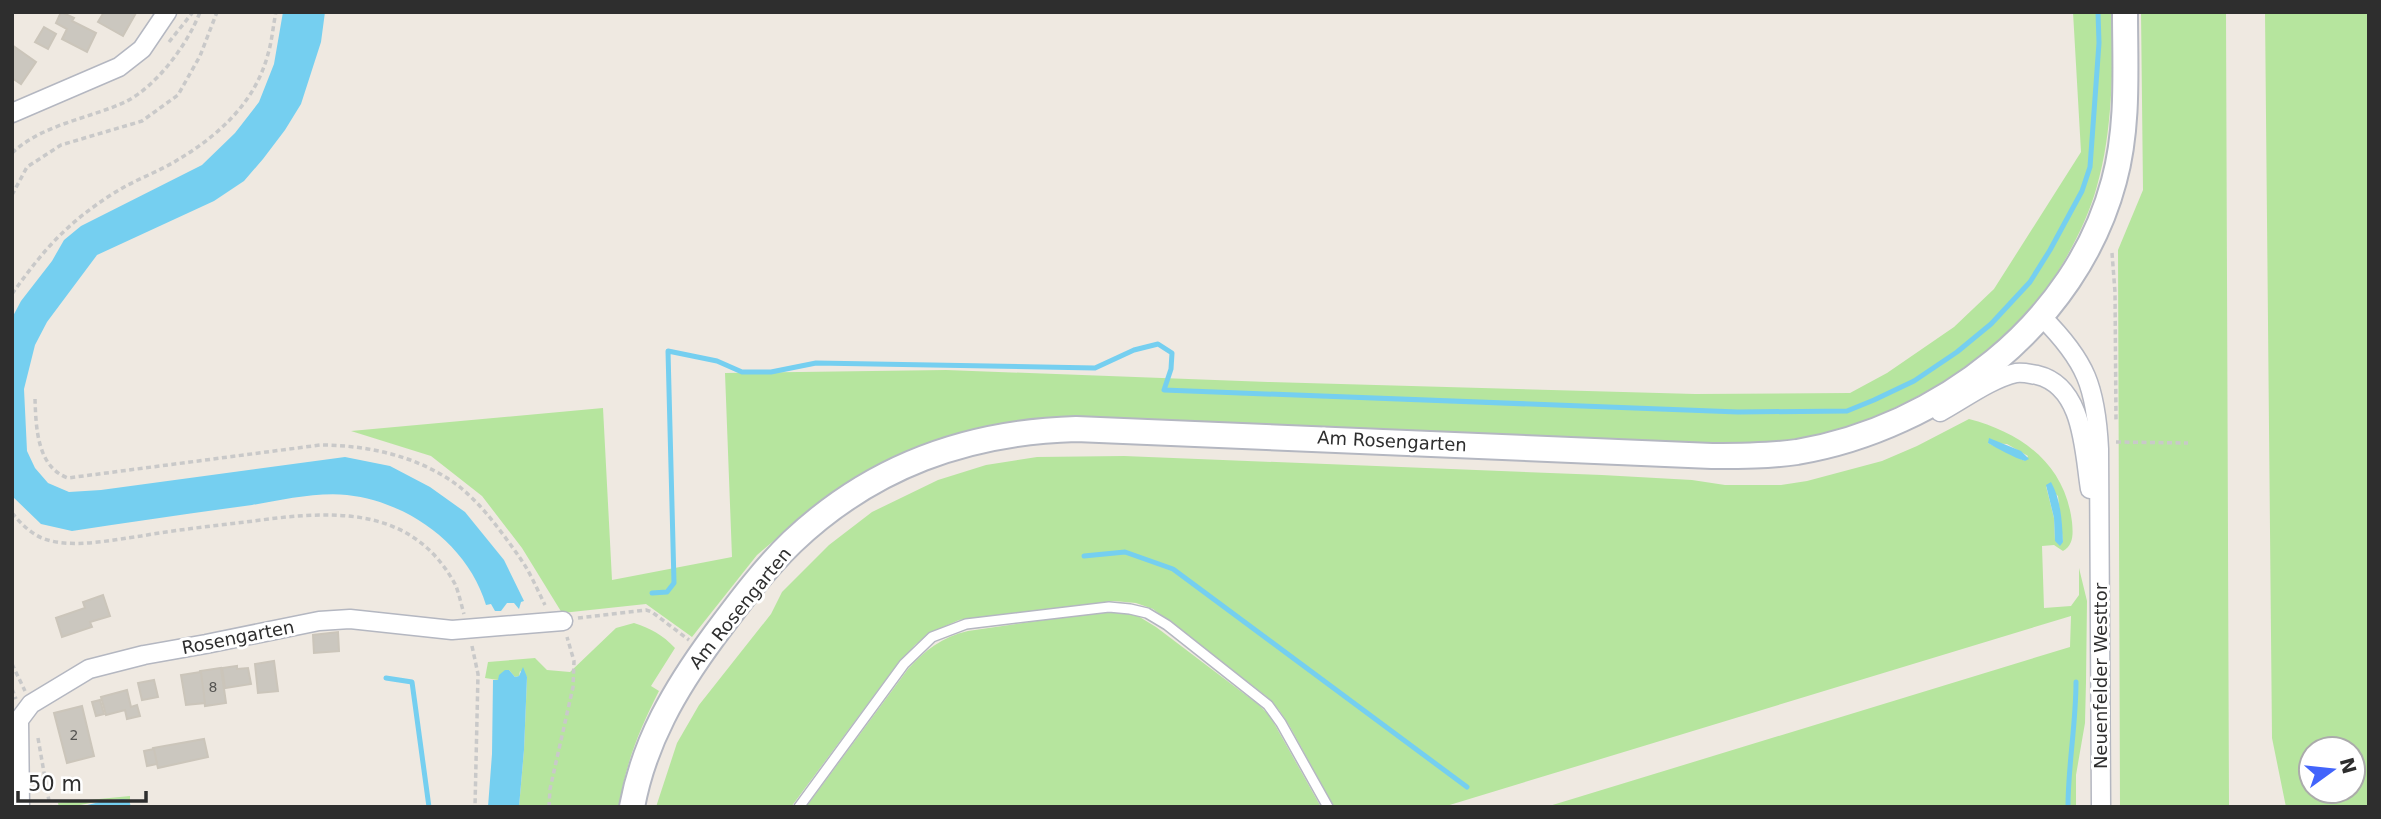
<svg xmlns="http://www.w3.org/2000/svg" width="2381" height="819" viewBox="0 0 2381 819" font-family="'DejaVu Sans',sans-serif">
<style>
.green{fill:#b6e59e;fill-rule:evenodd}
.water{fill:#75cff0}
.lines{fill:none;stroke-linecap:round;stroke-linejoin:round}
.stream{stroke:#75cff0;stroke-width:5}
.building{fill:#cbc7bf;stroke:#cbc5ba;stroke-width:2}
.service-casing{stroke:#b4b7c1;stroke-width:12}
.minor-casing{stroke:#b4b7c1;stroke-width:21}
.secondary-casing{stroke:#b4b7c1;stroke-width:28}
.path{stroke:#c9c9c9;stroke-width:3.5;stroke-dasharray:5 3.5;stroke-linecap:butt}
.service{stroke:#fff;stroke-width:9}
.minor{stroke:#fff;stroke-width:18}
.secondary{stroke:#fff;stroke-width:24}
.labels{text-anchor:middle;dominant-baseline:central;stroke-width:6;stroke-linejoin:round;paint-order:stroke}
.number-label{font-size:14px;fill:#555452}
.street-label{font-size:18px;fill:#2e2e2e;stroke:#fff}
</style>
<rect width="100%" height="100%" fill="#efe9e1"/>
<g class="green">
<path d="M2073 12H2114C2112 70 2113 131 2097 186 2084 234 2047 297 2011 331 1976 363 1934 390 1892 409 1876 417 1860 425 1843 430 1810 439 1777 442 1744 445L1076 418 865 474 828 495 757 555 692 637 646 604 562 613 522 548 482 496 431 456 351 431 603 408 612 580 732 557 725 373 946 370 1268 382 1695 394 1850 393 1887 373 1954 327 1994 289 2081 152Z"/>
<polygon points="2141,12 2226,12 2229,807 2120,807 2118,250 2143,190"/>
<path d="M2265 12H2369V807H2286L2272 738ZM2353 749V791H2311V749Z"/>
<path d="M1969 419C2022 433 2065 464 2072 522 2073 533 2074 545 2063 551L2054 545 2042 546 2044 608 2071 606 2079 595V568L2087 601 2086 682 2085 723 2076 775V807H1546L2070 647 2071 616 1443 807H1334L1289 725 1279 710 1266 696 1153 609 1136 603 1114 601 959 620 930 633 915 645 890 674 791 807H656L677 743 699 705 771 614 782 592 829 545 872 512 938 480 986 465 1037 457 1124 456 1602 475 1692 480 1725 485H1781L1807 481 1882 461 1917 446ZM1988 443 2007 444 2028 456 2025 461ZM2046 486 2058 496 2063 542 2055 541 2054 518Z"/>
<path d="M1117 612 1138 616 1156 627 1259 705 1270 716 1321 807H806L908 669C925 650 942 637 968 631L1093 613Z"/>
<path d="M634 623C650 628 663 635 675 648L651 686 659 691C640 728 625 765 619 807H519L524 750 527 677 520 671 519 676 515 677 509 670 498 680 485 678 488 662 535 658 547 670 570 672 616 628Z"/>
<path d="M130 796V803L129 800C105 797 82 807 59 807L58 803Z"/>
</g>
<g class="water">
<path d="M283 12H325L321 42 301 104 285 130 263 159 244 181 214 201 97 255 47 322 35 345 24 389 27 451 35 468 48 483 69 492 101 490 345 457 390 466 430 487 465 512 504 560 524 601 521 602 519 609 514 603H507L501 611H495L491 604 486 605C468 545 409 502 347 495 316 492 282 500 252 505 192 513 132 522 72 531L41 524 12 496V318L21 301 52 261 64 240 81 226 202 165 235 133 259 102 274 64Z"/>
<path d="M1989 438 2021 451 2029 459 2025 461C2015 458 1996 448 1988 443Z"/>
<path d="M2051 482C2061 500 2062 521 2063 542L2060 546 2055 541 2054 518 2046 485Z"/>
<polygon points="523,667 527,677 524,750 519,807 488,807 492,754 493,680 498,680 499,675 505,670 509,670 515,677 519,676"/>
<polygon points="123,799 129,800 131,807 79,807 104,801"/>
</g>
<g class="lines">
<g class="stream">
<polyline points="1084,556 1125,552 1173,569 1467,787"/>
<polyline points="652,593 667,592 674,583 668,351 717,361 742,372 771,372 816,363 1095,368 1134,350 1158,344 1172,353 1171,369 1164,390 1738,412 1847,411 1874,400 1914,381 1957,352 1991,324 2030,282 2050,250 2082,191 2090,167 2099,43 2098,12"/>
<polyline points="386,678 412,682 429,807"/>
<path d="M2068 807C2068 765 2076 724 2076 682"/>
</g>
</g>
<g class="building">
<polygon points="61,12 74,18 72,21 96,33 87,52 62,39 67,29 56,23"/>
<polygon points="104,12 135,12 136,13 123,36 98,22"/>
<polygon points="44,27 56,34 48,49 35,42"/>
<polygon points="12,45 36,62 21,84 12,78"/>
<polygon points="103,595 110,616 90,622 92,627 62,637 56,618 85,608 83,602"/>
<polygon points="338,632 339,651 314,653 313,635"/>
<polygon points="274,661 278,691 258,693 255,664"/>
<polygon points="237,666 237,669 248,668 251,684 225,688 222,668"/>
<polygon points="221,668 226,703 205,706 200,671"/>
<polygon points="201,672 205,703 186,705 181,675"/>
<polygon points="154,680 158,697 142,700 138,683"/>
<polygon points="127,690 131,707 137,705 140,716 127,719 125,710 106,715 101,697"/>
<polygon points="100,700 104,714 96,716 92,702"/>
<polygon points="82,706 94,756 67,763 54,713"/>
<polygon points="204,739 208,757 158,768 153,748"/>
<polygon points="154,749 157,764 147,766 144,751"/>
</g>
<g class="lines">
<g class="service-casing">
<polyline id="service" points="799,807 904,664 932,637 966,624 1109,607 1130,609 1147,613 1167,625 1268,705 1281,723 1328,807"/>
</g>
<g class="minor-casing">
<g id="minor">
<polyline points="12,113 119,67 142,49 167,12"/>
<path d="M2042 317C2086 361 2096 387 2099 449L2101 807"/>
<path d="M1940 412C1964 399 1990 379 2016 373 2024 372 2030 374 2037 375 2084 386 2084 452 2090 489"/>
<polyline points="20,807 19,720 31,704 89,669 144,655 206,644 319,621 350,619 452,630 563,621"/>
</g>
</g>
<g class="secondary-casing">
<path id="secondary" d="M632 807C644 742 675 689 714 636 738 604 763 570 792 542 872 466 967 432 1076 429L1712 456C1741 456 1769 456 1797 452 1939 428 2076 324 2114 181 2129 126 2125 68 2125 12"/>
</g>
<g class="path">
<polyline points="169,42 193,12"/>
<path d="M12 153C43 124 88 119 125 102 156 87 188 44 200 12"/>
<polyline points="12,195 27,167 61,145 142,121 178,95 200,56 217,12"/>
<polyline points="2112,253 2115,292 2116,422"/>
<path d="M12 294C44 249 68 222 114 193 131 182 150 175 167 166 212 141 254 107 268 54 272 41 273 26 276 12"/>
<path d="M35 399C36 428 37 467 68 478L320 445C369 445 422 457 461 488 484 507 503 534 520 558 530 572 537 589 545 605"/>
<polyline points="2116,442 2188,443"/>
<path d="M12 513C19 521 26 529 36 535 63 551 111 540 141 536 176 530 211 526 246 522 326 511 410 502 455 584 459 593 461 604 464 614"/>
<polyline points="578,618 646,610 652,612 689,640"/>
<polyline points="472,646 478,674 475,807"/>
<polyline points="12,664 25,691"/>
<polyline points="12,689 16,699"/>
<polyline points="38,738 50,807"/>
<polyline points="549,807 550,789 573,687 574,661 567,637"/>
</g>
<use href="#service" class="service"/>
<use href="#minor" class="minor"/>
<use href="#secondary" class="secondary"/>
</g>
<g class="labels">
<g class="number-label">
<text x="213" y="687">8</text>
<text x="74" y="735">2</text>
</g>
<g class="street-label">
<text transform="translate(1392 441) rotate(3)">Am Rosengarten</text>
<text transform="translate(740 608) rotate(-51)">Am Rosengarten</text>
<text transform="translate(238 637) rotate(-11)">Rosengarten</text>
<text transform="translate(2100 676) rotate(-90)">Neuenfelder Westtor</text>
</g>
</g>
<rect width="2381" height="819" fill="none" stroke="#2e2e2e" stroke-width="28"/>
<g transform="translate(2332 770) rotate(75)"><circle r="33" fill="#ffffff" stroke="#ababab" stroke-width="2"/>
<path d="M0-5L12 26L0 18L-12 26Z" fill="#4264fb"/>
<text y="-10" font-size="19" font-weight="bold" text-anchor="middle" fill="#2e2e2e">N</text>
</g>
<path d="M18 791v10h128v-10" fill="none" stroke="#2e2e2e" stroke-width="3.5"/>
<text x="28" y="791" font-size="21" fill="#2e2e2e" stroke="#ffffff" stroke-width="5" paint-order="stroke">50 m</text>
</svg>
